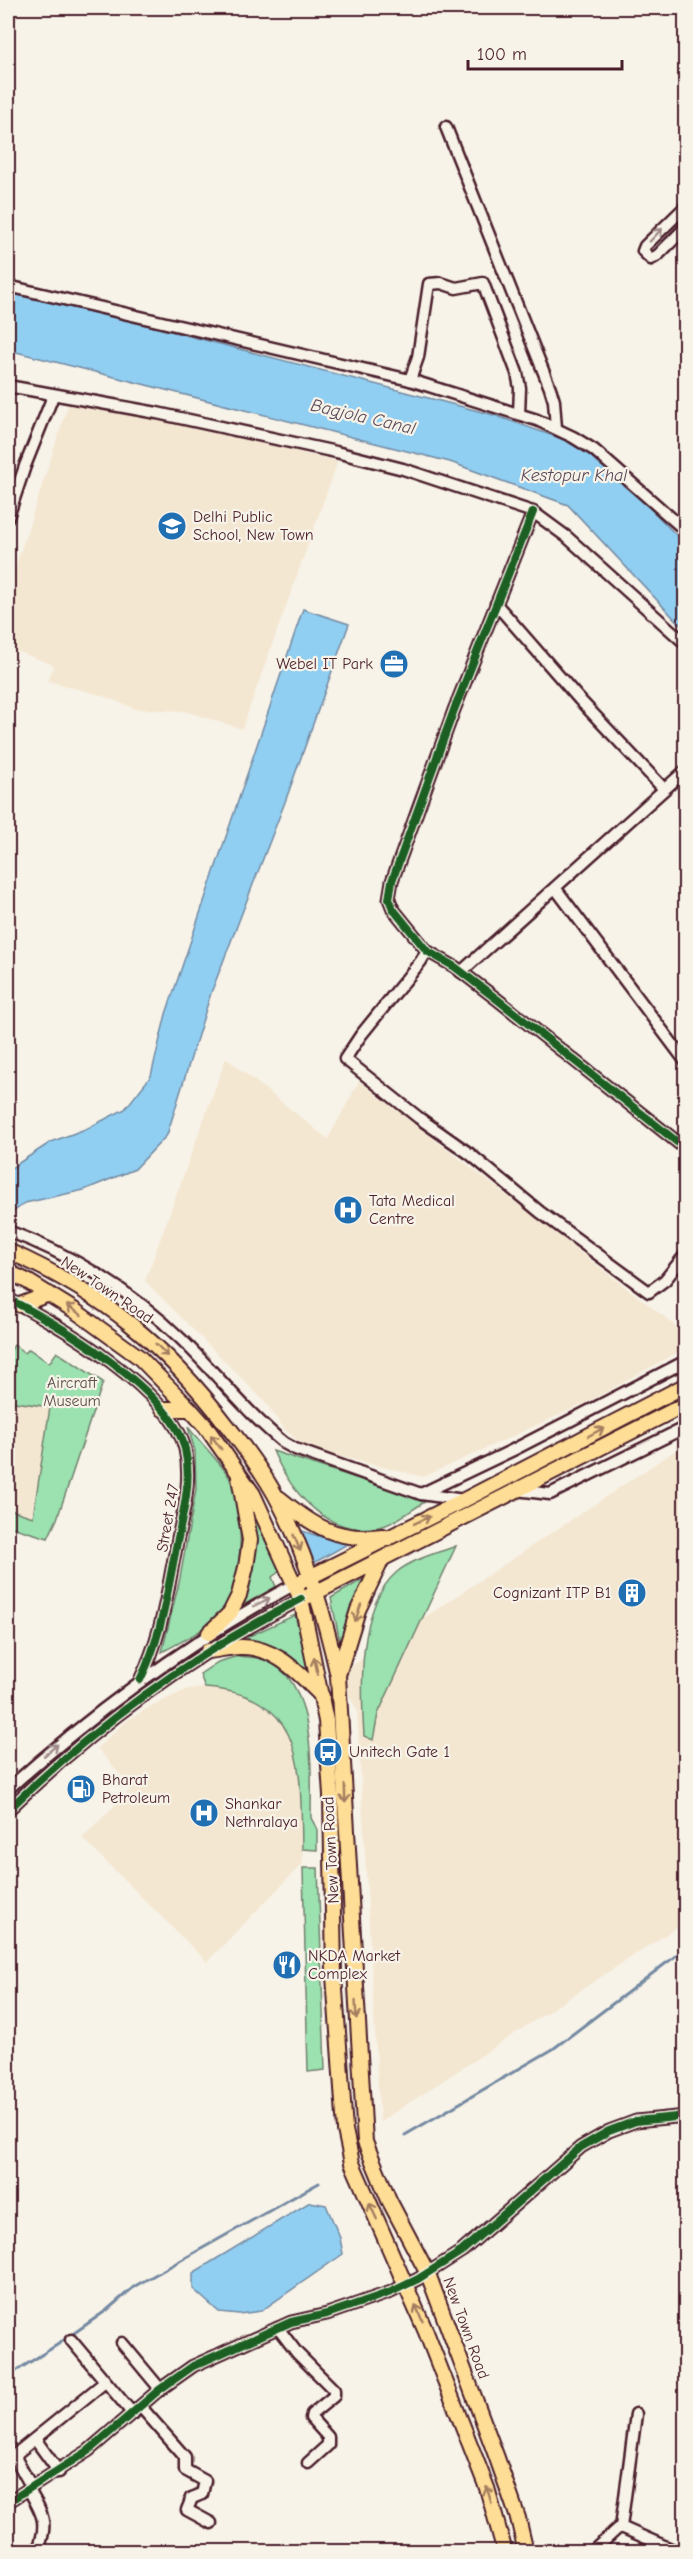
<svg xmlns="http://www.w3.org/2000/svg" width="693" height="2559" viewBox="0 0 693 2559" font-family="'Comic Neue',sans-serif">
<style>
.built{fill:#f4e7d2}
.green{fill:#9be2b0;stroke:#72806e;stroke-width:1.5}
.water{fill:#90cff1;stroke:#7489a2;stroke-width:1.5}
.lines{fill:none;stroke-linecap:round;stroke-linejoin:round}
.stream{stroke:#7489a2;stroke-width:3}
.minor-casing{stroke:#4a1f2b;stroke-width:15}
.major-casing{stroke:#4a1f2b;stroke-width:18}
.minor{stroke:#f7f3e8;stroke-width:10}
.major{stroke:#fedd96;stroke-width:14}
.cycleway-casing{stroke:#f7f3e8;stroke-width:11}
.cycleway{stroke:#1b5e20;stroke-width:8}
.oneway{stroke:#a0898a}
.oneway2{stroke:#a47e60}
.labels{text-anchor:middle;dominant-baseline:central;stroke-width:4.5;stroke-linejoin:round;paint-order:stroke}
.poi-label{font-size:16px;fill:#4a1f2b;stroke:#f7f3e8;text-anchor:start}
.street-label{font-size:16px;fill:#4a1f2b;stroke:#f7f3e8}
.park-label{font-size:16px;fill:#5e504c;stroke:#f7f3e8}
.water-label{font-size:18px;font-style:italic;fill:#5c4b5c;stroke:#f7f3e8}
</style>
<rect width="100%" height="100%" fill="#f7f3e8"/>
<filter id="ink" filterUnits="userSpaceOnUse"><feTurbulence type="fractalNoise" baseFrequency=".0167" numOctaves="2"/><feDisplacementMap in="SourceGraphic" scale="12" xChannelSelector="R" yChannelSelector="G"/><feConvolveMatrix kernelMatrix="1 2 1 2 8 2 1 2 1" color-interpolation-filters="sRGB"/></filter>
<g filter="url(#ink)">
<g class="built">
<polygon points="70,399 338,461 242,729 184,711 136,709 100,695 48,681 54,665 8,648 8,590"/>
<polygon points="226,1058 328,1139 359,1081 685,1333 685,1348 588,1402 423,1477 306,1448 285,1430 265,1402 145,1281"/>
<polygon points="8,1401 50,1407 33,1517 8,1509"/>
<polygon points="685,1444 685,1922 380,2122 357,1710 338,1675"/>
<polygon points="205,1688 238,1693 255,1701 270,1711 289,1731 296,1750 300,1774 303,1863 207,1962 82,1838 132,1788 97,1748 124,1723 149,1707 188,1689"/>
</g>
<g class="green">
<polygon points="14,1345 25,1353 29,1349 49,1363 57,1352 103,1382 57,1519 48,1538 8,1526 8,1509 33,1517 50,1407 8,1401 8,1348 11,1350"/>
<path d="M188 1427C197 1439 223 1465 229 1477 245 1510 245 1580 222 1610 208 1630 182 1641 162 1652L180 1578 196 1489 195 1451Z"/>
<path d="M273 1451 426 1501C413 1509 399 1520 386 1525 332 1542 292 1495 273 1451Z"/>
<polygon points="254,1519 257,1519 280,1571 272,1577 276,1587 247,1603 243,1603 241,1600 255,1561 256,1538"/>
<path d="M456 1546 378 1714 373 1740 364 1736C361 1689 357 1606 397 1572 412 1559 438 1553 456 1546Z"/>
<polygon points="372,1574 341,1647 331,1598"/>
<path d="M295 1615 310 1675C288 1653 278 1646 248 1640L247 1637Z"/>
<path d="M238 1656C244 1657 251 1657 257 1658 318 1670 311 1771 311 1818L317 1829V1850L302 1849C300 1770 308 1695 205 1688L200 1674 218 1662Z"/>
<polygon points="303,1868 318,1868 325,2070 308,2072"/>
</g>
<g class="water">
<polygon points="8,289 494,415 593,450 685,544 685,630 568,505 450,462 8,350"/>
<polygon points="303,609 349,624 285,802 211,993 167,1135 135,1169 84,1190 25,1203 8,1216 8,1170 51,1142 88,1128 125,1109 151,1076 166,1014"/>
<polygon points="296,1529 331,1540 351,1542 314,1563"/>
<polygon points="310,2202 326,2205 340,2238 343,2254 261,2311 239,2314 219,2312 193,2289 193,2273"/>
</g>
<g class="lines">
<g class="stream">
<polyline points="405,2135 553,2049 686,1948"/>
<polyline points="8,2376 57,2345 107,2310 135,2286 319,2183"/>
</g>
<g class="minor-casing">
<g id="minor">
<polyline points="446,127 550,388 554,401 556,428"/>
<polyline points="686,206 645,246 643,251 651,259 658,255 686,227"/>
<polyline points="8,286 410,380 537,420 573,437 594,450 686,531"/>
<polyline points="410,380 418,357 429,284 441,283 456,288 483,283 517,373 520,388 519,414"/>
<polyline points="8,386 157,413 336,452 403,469 533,512 567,537 686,644"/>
<polyline points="533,512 454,710 392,881 389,899 393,909 427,951 455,967 498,1000 686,1149"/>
<polyline points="8,517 25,466 53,396"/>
<polyline points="496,604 579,699 663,788"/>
<polyline points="556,889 686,1062"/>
<polyline points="427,951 421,961 361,1035 345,1059 419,1118 470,1154 540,1212 649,1292 665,1280 686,1254"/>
<polyline points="461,972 686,770"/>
<path d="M8 1231C71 1254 133 1292 181 1339 216 1373 247 1413 284 1443L295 1449 421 1494 464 1500"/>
<path d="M8 1299C58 1323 172 1392 185 1449 193 1484 181 1519 175 1553 166 1599 161 1638 140 1680"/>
<polyline points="516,1490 550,1494 686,1427"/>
<polyline points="421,1494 513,1450 686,1361"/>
<path d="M8 1789C96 1710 190 1641 295 1584"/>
<path d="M8 1810C95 1726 193 1654 301 1599"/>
<polyline points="685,2208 686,2207"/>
<polyline points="278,2328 297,2353 334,2390 334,2396 312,2414 311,2418 328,2437 328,2445 308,2463"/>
<polyline points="71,2340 133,2414"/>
<polyline points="122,2343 161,2390"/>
<polyline points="141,2407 185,2457 185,2470 205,2481 202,2494 192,2498 187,2510 211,2523"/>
<polyline points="35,2439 59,2472"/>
<polyline points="32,2488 16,2459 17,2453 105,2382"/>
<path d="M29 2490C43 2514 49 2524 37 2552"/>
<polyline points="8,2502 88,2451 159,2390 193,2366 291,2322 327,2314 391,2292 418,2279 462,2251 581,2147 609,2131 636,2121 686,2116"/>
<polyline points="621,2527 636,2414"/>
<polyline points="592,2552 617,2529 621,2527 678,2552"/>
</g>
</g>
<g class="major-casing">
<g id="major">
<path d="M8 1251C103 1293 166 1345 229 1428 248 1452 266 1476 280 1504 308 1558 325 1617 338 1676L365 2142 389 2200 428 2274 497 2458 518 2518 526 2552"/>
<polyline points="8,1272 27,1281 74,1310 139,1357 190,1409 206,1427 253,1494 301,1599 326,1721 331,1795 334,1976 345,2130 352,2163 426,2332 487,2488 505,2552"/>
<polyline points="20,1305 49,1294"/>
<polyline points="163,1409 190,1409"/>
<path d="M279 1498C314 1526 336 1542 383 1536"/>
<polyline points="302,1581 466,1499 686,1385"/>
<polyline points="309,1596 686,1404"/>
<polyline points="209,1633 230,1613 239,1595 246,1567 250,1540 239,1477"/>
<path d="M208 1651C218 1650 230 1647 240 1647 276 1646 299 1674 322 1696"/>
<polyline points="338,1675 358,1610 382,1559"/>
</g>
</g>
<use href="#minor" class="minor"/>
<use href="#major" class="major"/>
<g class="cycleway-casing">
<g id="cycleway">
<polyline points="533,512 454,710 392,881 389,899 393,909 427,951 455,967 498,1000 686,1149"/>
<path d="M8 1299C58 1323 172 1392 185 1449 193 1484 181 1519 175 1553 166 1599 161 1638 140 1680"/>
<path d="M8 1810C95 1726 193 1654 301 1599"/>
<polyline points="8,2502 88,2451 159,2390 193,2366 291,2322 327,2314 391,2292 418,2279 462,2251 581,2147 609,2131 636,2121 686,2116"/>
</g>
</g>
<use href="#cycleway" class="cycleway"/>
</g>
<defs><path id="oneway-shaft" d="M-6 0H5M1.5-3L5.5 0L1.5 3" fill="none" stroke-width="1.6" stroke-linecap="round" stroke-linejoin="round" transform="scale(1.5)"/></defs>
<g class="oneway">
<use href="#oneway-shaft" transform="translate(656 235) rotate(-46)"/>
<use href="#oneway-shaft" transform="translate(262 1602) rotate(-28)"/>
<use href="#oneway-shaft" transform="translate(51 1750) rotate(-40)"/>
</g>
<g class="oneway2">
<use href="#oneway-shaft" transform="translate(74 1310) rotate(-146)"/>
<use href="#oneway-shaft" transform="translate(162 1350) rotate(44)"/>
<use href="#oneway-shaft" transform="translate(596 1432) rotate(-28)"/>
<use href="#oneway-shaft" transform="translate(216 1442) rotate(-126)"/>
<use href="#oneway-shaft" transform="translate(422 1520) rotate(-26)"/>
<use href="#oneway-shaft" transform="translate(297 1543) rotate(67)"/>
<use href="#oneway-shaft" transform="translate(358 1613) rotate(109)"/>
<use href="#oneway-shaft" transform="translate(316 1666) rotate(-102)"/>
<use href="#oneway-shaft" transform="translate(345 1794) rotate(88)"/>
<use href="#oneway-shaft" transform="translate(356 2010) rotate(87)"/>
<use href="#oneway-shaft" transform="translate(373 2211) rotate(-115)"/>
<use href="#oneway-shaft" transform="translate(419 2313) rotate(-113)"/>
<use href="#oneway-shaft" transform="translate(489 2495) rotate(-107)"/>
</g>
</g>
<defs>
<g id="school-disc" transform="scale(1.5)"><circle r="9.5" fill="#1f6fb2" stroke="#f7f3e8"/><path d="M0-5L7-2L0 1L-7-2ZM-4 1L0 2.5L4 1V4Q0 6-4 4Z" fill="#fff"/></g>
<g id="office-disc" transform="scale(1.5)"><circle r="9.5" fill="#1f6fb2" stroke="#f7f3e8"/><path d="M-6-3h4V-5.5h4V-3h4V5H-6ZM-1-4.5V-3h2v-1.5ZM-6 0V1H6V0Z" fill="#fff"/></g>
<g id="hospital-disc" transform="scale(1.5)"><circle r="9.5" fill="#1f6fb2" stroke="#f7f3e8"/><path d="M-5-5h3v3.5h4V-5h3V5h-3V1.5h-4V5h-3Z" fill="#fff"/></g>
<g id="building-disc" transform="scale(1.5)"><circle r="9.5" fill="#1f6fb2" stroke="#f7f3e8"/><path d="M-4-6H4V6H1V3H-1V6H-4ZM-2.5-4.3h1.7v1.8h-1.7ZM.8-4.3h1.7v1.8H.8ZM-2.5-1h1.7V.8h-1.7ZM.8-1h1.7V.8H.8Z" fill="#fff"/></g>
<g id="bus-disc" transform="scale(1.5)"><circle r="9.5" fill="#1f6fb2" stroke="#f7f3e8"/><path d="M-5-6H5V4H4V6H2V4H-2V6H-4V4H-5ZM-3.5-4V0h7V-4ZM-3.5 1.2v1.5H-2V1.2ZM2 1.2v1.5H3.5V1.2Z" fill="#fff"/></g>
<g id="fuel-disc" transform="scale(1.5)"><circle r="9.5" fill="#1f6fb2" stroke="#f7f3e8"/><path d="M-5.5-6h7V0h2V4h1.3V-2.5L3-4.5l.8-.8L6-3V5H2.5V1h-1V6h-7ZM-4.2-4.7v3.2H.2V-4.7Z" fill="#fff"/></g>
<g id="restaurant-disc" transform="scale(1.5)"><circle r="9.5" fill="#1f6fb2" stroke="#f7f3e8"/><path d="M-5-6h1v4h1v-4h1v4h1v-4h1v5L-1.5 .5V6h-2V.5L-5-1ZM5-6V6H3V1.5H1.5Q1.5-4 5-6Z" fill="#fff"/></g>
</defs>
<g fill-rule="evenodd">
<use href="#school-disc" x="172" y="526"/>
<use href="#office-disc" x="394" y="664"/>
<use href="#hospital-disc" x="348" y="1210"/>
<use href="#building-disc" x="632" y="1593"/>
<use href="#bus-disc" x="328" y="1752"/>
<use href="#fuel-disc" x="81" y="1789"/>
<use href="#hospital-disc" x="204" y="1813"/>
<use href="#restaurant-disc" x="287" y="1965"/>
</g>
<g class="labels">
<g class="poi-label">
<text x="193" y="517">Delhi Public<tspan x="193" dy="18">School, New Town</tspan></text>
<text x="373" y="664" text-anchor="end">Webel IT Park</text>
<text x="369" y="1201">Tata Medical<tspan x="369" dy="18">Centre</tspan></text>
<text x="611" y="1593" text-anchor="end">Cognizant ITP B1</text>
<text x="349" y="1752">Unitech Gate 1</text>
<text x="102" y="1780">Bharat<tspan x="102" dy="18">Petroleum</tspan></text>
<text x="225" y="1804">Shankar<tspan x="225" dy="18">Nethralaya</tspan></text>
<text x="308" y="1956">NKDA Market<tspan x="308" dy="18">Complex</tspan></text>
</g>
<g class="street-label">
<text transform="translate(107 1290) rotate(34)">New Town Road</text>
<text transform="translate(168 1518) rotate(-80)">Street 247</text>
<text transform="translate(331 1850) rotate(-93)">New Town Road</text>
<text transform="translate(466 2328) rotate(70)">New Town Road</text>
</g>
<g class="park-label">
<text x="72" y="1383">Aircraft<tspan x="72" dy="18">Museum</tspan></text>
</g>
<g class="water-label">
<text transform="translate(363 417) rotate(13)">Bagjola Canal</text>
<text x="574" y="475">Kestopur Khal</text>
</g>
</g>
<rect width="693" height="2559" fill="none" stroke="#f7f3e8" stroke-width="30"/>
<rect x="15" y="15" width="663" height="2529" fill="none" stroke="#4a1f2b" stroke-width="2" filter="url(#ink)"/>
<path d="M468 60v9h154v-9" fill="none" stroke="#4a1f2b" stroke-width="3"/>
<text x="477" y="60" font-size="18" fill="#4a1f2b" stroke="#f7f3e8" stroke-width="4.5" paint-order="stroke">100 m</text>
</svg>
